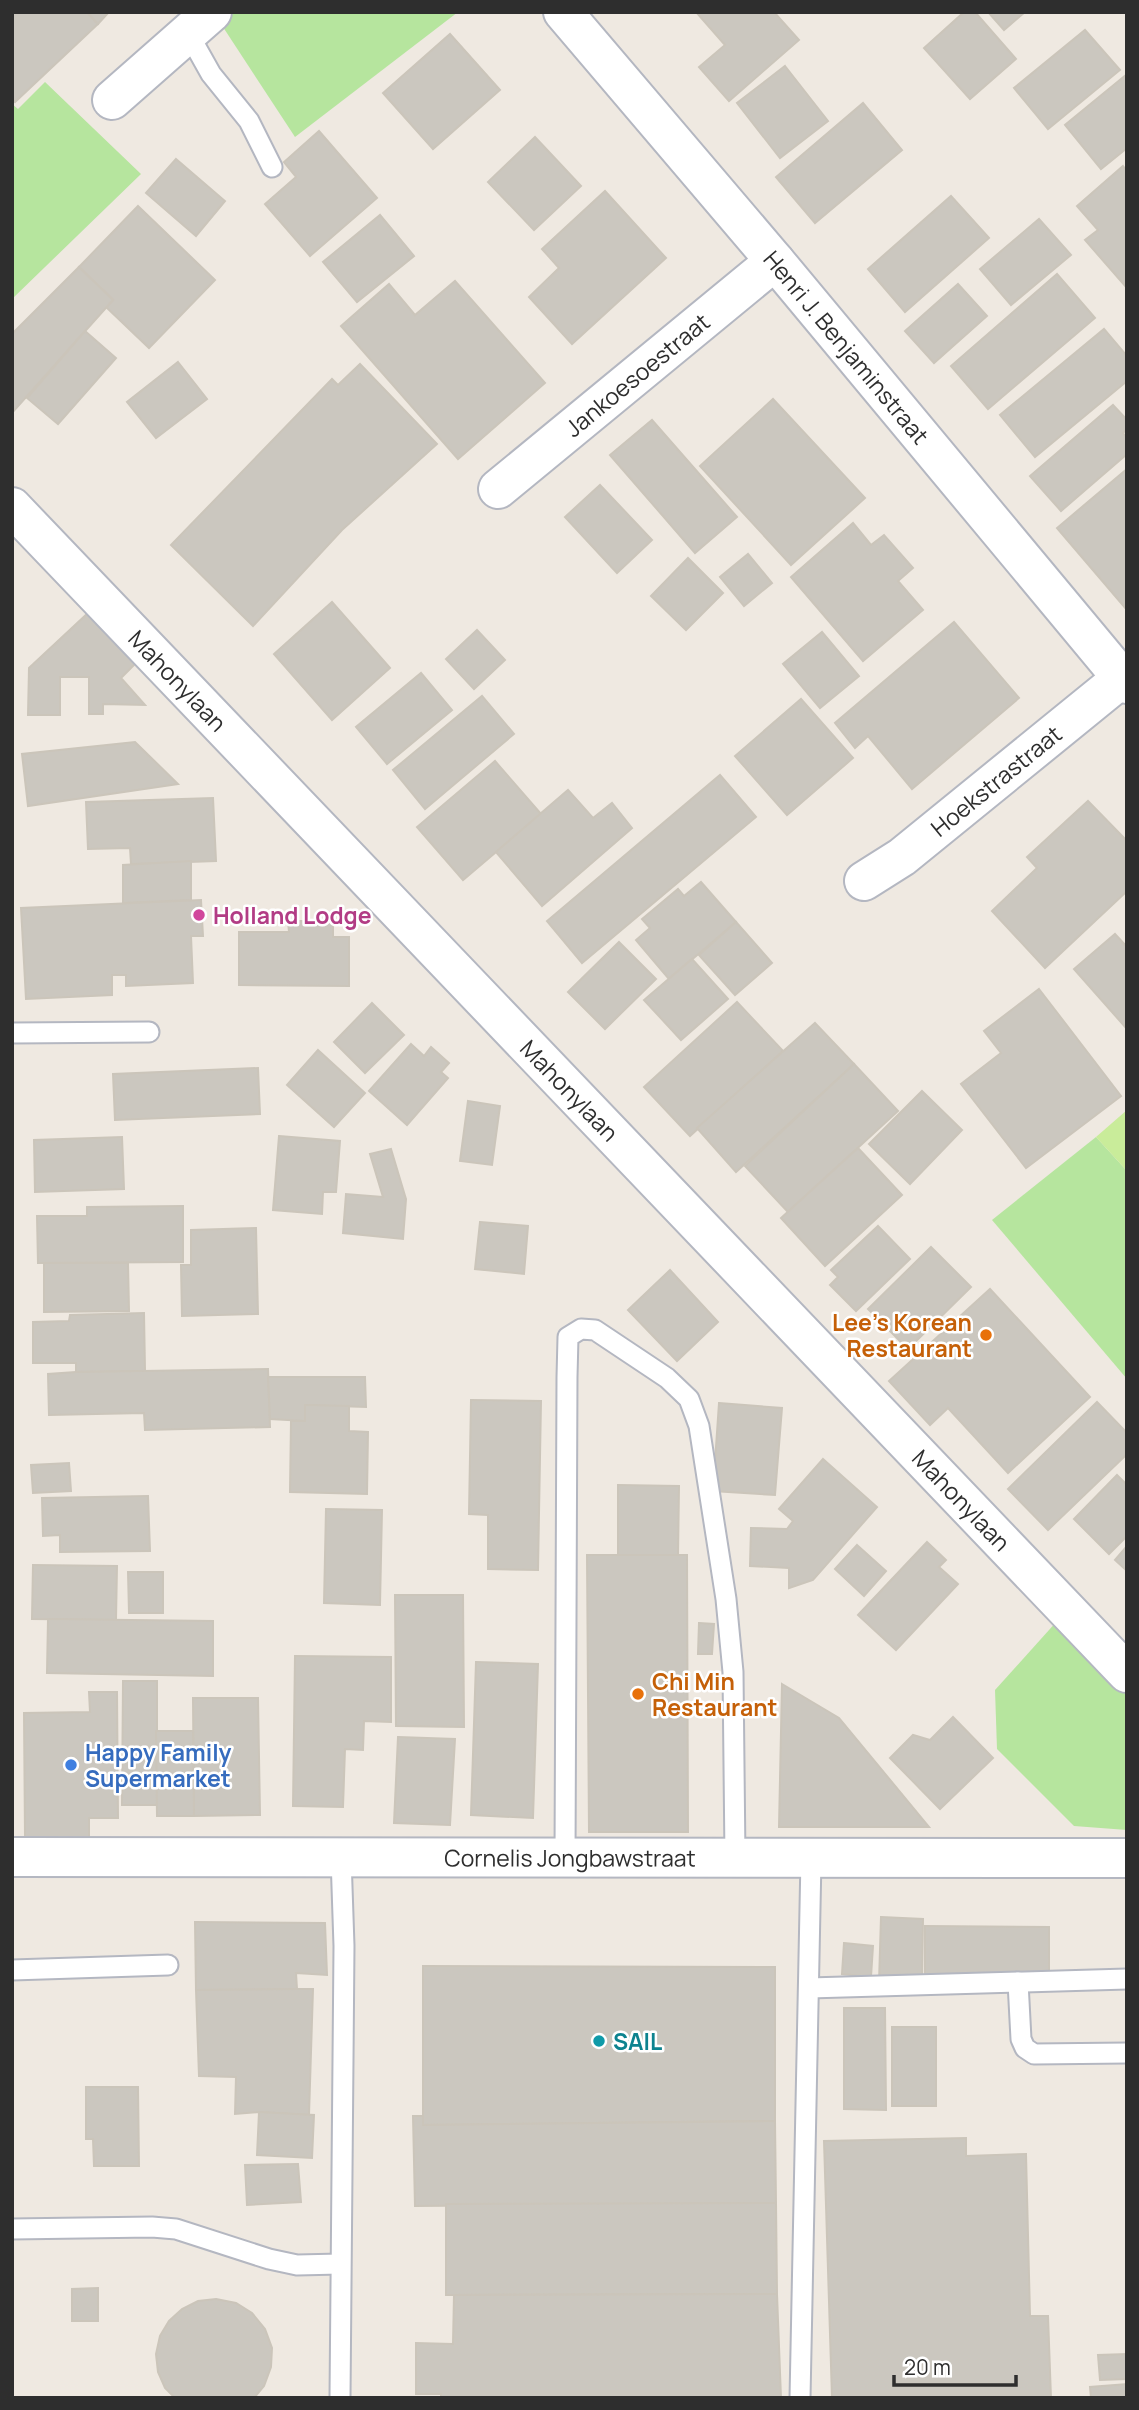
<svg xmlns="http://www.w3.org/2000/svg" width="1139" height="2410" viewBox="0 0 1139 2410" font-family="Manrope,sans-serif">
<style>
.green{fill:#b6e59e}
.pitch{fill:#c9ec9a}
.building{fill:#cbc7bf;stroke:#cbc5ba;stroke-width:2}
.lines{fill:none;stroke-linecap:round;stroke-linejoin:round}
.service-casing{stroke:#b4b7c1;stroke-width:23}
.minor-casing{stroke:#b4b7c1;stroke-width:42}
.secondary-casing{stroke:#b4b7c1;stroke-width:42}
.service{stroke:#fff;stroke-width:19}
.minor{stroke:#fff;stroke-width:38}
.secondary{stroke:#fff;stroke-width:38}
.hotel-dot{fill:#d1479c;stroke:#fff;stroke-width:2.5}
.food-dot{fill:#e8710a;stroke:#fff;stroke-width:2.5}
.shop-dot{fill:#3f7fe0;stroke:#fff;stroke-width:2.5}
.culture-dot{fill:#0f9aa8;stroke:#fff;stroke-width:2.5}
.labels{text-anchor:middle;dominant-baseline:central;stroke-width:5;stroke-linejoin:round;paint-order:stroke}
.street-label{font-size:23px;fill:#2e2e2e;stroke:#fff}
.hotel-label{font-size:23px;font-weight:bold;fill:#b23c85;stroke:#fff;text-anchor:start}
.food-label{font-size:23px;font-weight:bold;fill:#c56008;stroke:#fff;text-anchor:end}
.shop-label{font-size:23px;font-weight:bold;fill:#366cbe;stroke:#fff;text-anchor:start}
.culture-label{font-size:23px;font-weight:bold;fill:#0d838f;stroke:#fff;text-anchor:start}
</style>
<rect width="100%" height="100%" fill="#efe9e1"/>
<g class="green">
<polygon points="235,12 458,12 295,137 221,24"/>
<polygon points="45,82 141,174 12,299 12,104 18,109"/>
<polygon points="1096,1137 1127,1171 1127,1379 992,1220"/>
<polygon points="1058,1620 1127,1688 1127,1830 1074,1826 997,1749 995,1690"/>
</g>
<polygon class="pitch" points="1127,1110 1127,1171 1096,1137"/>
<g class="building">
<polygon points="12,12 87,12 98,24 15,102 12,99"/>
<polygon points="87,12 109,12 98,24"/>
<polygon points="696,12 774,12 799,40 729,101 699,67 725,45"/>
<polygon points="964,12 975,12 1016,59 970,99 924,48"/>
<polygon points="988,12 1025,12 1004,30"/>
<polygon points="1085,30 1120,70 1048,129 1014,88"/>
<polygon points="450,34 500,90 433,149 383,93"/>
<polygon points="785,66 828,121 780,158 737,103"/>
<polygon points="1127,74 1127,148 1101,169 1065,125"/>
<polygon points="863,103 902,150 815,223 776,177"/>
<polygon points="319,131 377,198 310,256 265,204 296,177 284,162"/>
<polygon points="535,137 581,186 534,230 488,182"/>
<polygon points="176,159 225,201 196,236 146,193"/>
<polygon points="1123,166 1127,171 1127,288 1085,240 1098,230 1077,206"/>
<polygon points="605,191 666,258 572,344 529,297 559,268 542,249"/>
<polygon points="951,196 989,238 905,312 868,269"/>
<polygon points="138,206 215,280 149,348 106,307 113,300 79,267"/>
<polygon points="380,215 414,256 357,302 323,262"/>
<polygon points="1039,219 1071,255 1011,305 980,269"/>
<polygon points="79,267 113,300 12,413 12,334"/>
<polygon points="1057,274 1095,318 988,409 951,366"/>
<polygon points="455,281 545,383 458,459 341,326 389,284 415,315"/>
<polygon points="958,284 987,316 934,363 905,331"/>
<polygon points="1104,329 1127,356 1127,381 1035,457 1000,415"/>
<polygon points="85,331 116,358 58,424 27,398"/>
<polygon points="178,362 207,399 156,438 127,402"/>
<polygon points="360,364 437,444 342,530 253,626 171,545 332,379 338,385"/>
<polygon points="773,399 865,498 791,565 700,466"/>
<polygon points="1113,405 1127,420 1127,429 1123,433 1127,438 1127,454 1061,511 1030,476"/>
<polygon points="652,420 737,517 695,553 610,455"/>
<polygon points="1127,469 1127,610 1057,528"/>
<polygon points="600,485 652,540 617,573 565,517"/>
<polygon points="853,523 871,545 884,535 913,568 898,581 923,610 863,661 791,577"/>
<polygon points="748,554 772,583 744,606 720,577"/>
<polygon points="688,558 723,593 686,630 651,596"/>
<polygon points="332,602 390,668 332,720 274,654"/>
<polygon points="88,613 135,664 121,678 145,705 103,704 103,714 89,714 89,677 60,677 60,715 28,715 29,668"/>
<polygon points="954,622 1019,698 912,789 868,736 855,748 835,723"/>
<polygon points="477,630 505,660 474,689 446,659"/>
<polygon points="822,632 859,676 820,708 783,664"/>
<polygon points="421,673 452,710 387,764 356,727"/>
<polygon points="482,696 514,734 425,809 393,770"/>
<polygon points="801,699 853,758 787,815 735,756"/>
<polygon points="135,742 178,784 28,806 22,754"/>
<polygon points="495,761 541,814 463,880 417,827"/>
<polygon points="720,775 756,817 582,963 547,921"/>
<polygon points="568,790 593,818 612,803 632,828 542,906 496,852"/>
<polygon points="213,798 216,861 131,864 130,848 88,849 86,802"/>
<polygon points="1088,801 1127,841 1127,891 1045,968 992,911 1037,868 1027,857"/>
<polygon points="191,861 191,900 123,903 123,865"/>
<polygon points="701,882 736,922 669,979 636,940 650,928 642,919 678,889 684,896"/>
<polygon points="201,900 203,936 191,936 193,983 126,986 126,975 112,975 112,995 26,999 21,908"/>
<polygon points="288,921 333,921 333,937 349,937 349,986 239,985 239,932 289,932"/>
<polygon points="736,922 772,963 735,995 699,955"/>
<polygon points="1115,934 1127,947 1127,1029 1074,969"/>
<polygon points="619,942 656,979 605,1029 568,992"/>
<polygon points="692,959 728,999 681,1040 644,1000"/>
<polygon points="1039,989 1121,1096 1026,1168 961,1084 1001,1053 984,1031"/>
<polygon points="737,1002 783,1051 690,1136 644,1087"/>
<polygon points="372,1003 404,1035 365,1073 334,1042"/>
<polygon points="815,1023 854,1064 736,1172 697,1128"/>
<polygon points="411,1044 424,1056 431,1047 449,1063 441,1072 448,1078 407,1125 369,1091"/>
<polygon points="318,1050 365,1093 334,1127 287,1085"/>
<polygon points="854,1064 898,1111 788,1212 745,1166"/>
<polygon points="258,1068 260,1114 115,1120 113,1074"/>
<polygon points="922,1091 962,1130 910,1184 869,1144"/>
<polygon points="468,1101 500,1106 492,1165 460,1161"/>
<polygon points="279,1136 340,1141 336,1192 323,1192 322,1214 273,1210"/>
<polygon points="122,1137 124,1189 35,1192 34,1140"/>
<polygon points="858,1148 902,1195 825,1266 781,1218"/>
<polygon points="391,1149 406,1199 403,1239 343,1233 346,1194 383,1197 370,1154"/>
<polygon points="183,1206 183,1262 38,1263 37,1216 87,1216 87,1207"/>
<polygon points="480,1222 528,1226 524,1274 475,1269"/>
<polygon points="878,1226 910,1259 856,1311 830,1285 838,1277 831,1270"/>
<polygon points="256,1228 258,1314 182,1316 181,1265 191,1265 191,1230"/>
<polygon points="931,1247 971,1287 908,1349 868,1309"/>
<polygon points="44,1263 128,1263 129,1311 44,1312"/>
<polygon points="670,1270 718,1322 677,1361 628,1310"/>
<polygon points="990,1289 1090,1397 1008,1473 948,1408 930,1425 889,1381"/>
<polygon points="144,1313 145,1371 76,1372 76,1363 33,1363 33,1322 69,1321 70,1315"/>
<polygon points="268,1369 270,1427 145,1430 144,1413 49,1415 48,1374 76,1372"/>
<polygon points="268,1377 365,1377 366,1407 305,1405 305,1421 270,1419"/>
<polygon points="471,1400 541,1401 538,1570 488,1569 488,1515 469,1514"/>
<polygon points="1097,1402 1127,1433 1127,1454 1048,1530 1008,1489"/>
<polygon points="719,1403 782,1408 775,1495 713,1491"/>
<polygon points="305,1405 349,1406 349,1431 368,1432 367,1494 290,1492 291,1421 305,1421"/>
<polygon points="823,1459 877,1507 813,1580 789,1588 789,1568 750,1566 751,1528 787,1529 793,1521 779,1509"/>
<polygon points="69,1463 71,1491 33,1493 31,1465"/>
<polygon points="1117,1475 1127,1485 1127,1536 1109,1554 1074,1519"/>
<polygon points="618,1485 679,1486 678,1556 618,1555"/>
<polygon points="148,1496 150,1551 60,1552 60,1535 43,1536 42,1498"/>
<polygon points="326,1509 382,1510 380,1605 324,1603"/>
<polygon points="927,1542 946,1560 939,1567 958,1584 896,1650 858,1615"/>
<polygon points="857,1545 886,1571 864,1596 835,1569"/>
<polygon points="1127,1546 1127,1571 1115,1560"/>
<polygon points="587,1555 687,1555 688,1832 589,1832"/>
<polygon points="33,1565 117,1566 116,1620 32,1619"/>
<polygon points="128,1572 163,1572 163,1613 129,1613"/>
<polygon points="395,1595 463,1595 464,1727 396,1726"/>
<polygon points="48,1619 213,1621 213,1676 47,1673"/>
<polygon points="699,1623 714,1624 712,1654 698,1654"/>
<polygon points="295,1656 391,1657 391,1722 364,1721 363,1750 345,1749 343,1807 293,1806"/>
<polygon points="476,1662 538,1664 533,1818 471,1815"/>
<polygon points="123,1681 157,1681 157,1805 122,1805"/>
<polygon points="782,1684 839,1718 929,1827 779,1827"/>
<polygon points="89,1692 117,1692 118,1818 89,1818 89,1837 25,1837 24,1713 90,1712"/>
<polygon points="193,1698 258,1698 260,1815 194,1816"/>
<polygon points="953,1717 993,1758 940,1809 890,1758 913,1735 930,1740"/>
<polygon points="156,1731 193,1731 194,1816 157,1816"/>
<polygon points="398,1737 455,1739 450,1825 394,1823"/>
<polygon points="881,1917 923,1919 922,1983 879,1982"/>
<polygon points="195,1922 325,1923 327,1975 296,1973 297,1989 196,1990"/>
<polygon points="925,1926 1049,1927 1049,1979 925,1978"/>
<polygon points="844,1943 873,1946 871,1977 842,1974"/>
<polygon points="423,1966 775,1967 775,2121 423,2125"/>
<polygon points="297,1989 313,1989 309,2115 259,2112 235,2114 236,2077 199,2076 196,1990"/>
<polygon points="844,2008 885,2008 886,2110 844,2109"/>
<rect x="892" y="2027" width="44" height="79"/>
<polygon points="86,2087 138,2087 139,2166 94,2166 93,2139 86,2139"/>
<polygon points="259,2112 314,2115 312,2158 257,2155"/>
<polygon points="413,2116 423,2116 423,2125 775,2121 776,2203 415,2206"/>
<polygon points="966,2138 966,2156 1026,2154 1030,2316 1048,2316 1051,2398 832,2398 824,2141"/>
<polygon points="298,2164 301,2202 247,2205 245,2165"/>
<polygon points="776,2203 777,2294 446,2295 446,2204"/>
<polygon points="98,2288 98,2321 72,2321 72,2289"/>
<polygon points="777,2294 781,2398 441,2398 441,2394 416,2394 416,2343 453,2344 454,2295"/>
<polygon points="216,2299 236,2303 252,2313 265,2329 272,2348 271,2367 264,2386 254,2398 175,2398 165,2388 158,2372 156,2354 160,2336 169,2321 182,2309 198,2301"/>
<polygon points="1127,2354 1127,2379 1100,2380 1098,2355"/>
<polygon points="1127,2384 1127,2398 1091,2398 1090,2387"/>
</g>
<g class="lines">
<g class="service-casing">
<g id="service">
<polyline points="188,33 211,74 249,121 272,167"/>
<polyline points="12,1033 149,1032"/>
<polyline points="565,1858 567,1377 568,1337 581,1329 595,1330 667,1378 689,1399 699,1426 726,1599 733,1672 735,1858"/>
<polyline points="12,1970 168,1965"/>
<polyline points="1018,1982 1021,2039 1025,2048 1034,2054 1127,2053"/>
<polyline points="809,1988 1127,1979"/>
<polyline points="12,2229 152,2227 176,2229 269,2259 297,2265 340,2264"/>
<polyline points="340,2398 344,1946 341,1857"/>
<polyline points="800,2398 811,1859"/>
</g>
</g>
<g class="minor-casing">
<g id="minor">
<path id="s1" d="M563 12 775 261 1127 684"/>
<polyline points="112,100 212,12"/>
<path id="s2" d="M498 489 775 261"/>
<path id="s3" d="M12 507 1127 1673"/>
<path id="s4" d="M864 881 902 857 1127 674"/>
</g>
</g>
<g class="secondary-casing">
<g id="secondary">
<path id="s5" d="M12 1857 1127 1858"/>
</g>
</g>
<use href="#service" class="service"/>
<use href="#minor" class="minor"/>
<use href="#secondary" class="secondary"/>
</g>
<circle class="hotel-dot" cx="199" cy="915" r="7"/>
<g class="food-dot">
<circle cx="986" cy="1335" r="7"/>
<circle cx="638" cy="1694" r="7"/>
</g>
<circle class="shop-dot" cx="71" cy="1765" r="7"/>
<circle class="culture-dot" cx="599" cy="2041" r="7"/>
<g class="labels">
<g class="street-label">
<text stroke="none"><textPath href="#s1" startOffset="439">Henri J. Benjaminstraat</textPath></text>
<text stroke="none"><textPath href="#s2" startOffset="180">Jankoesoestraat</textPath></text>
<text stroke="none"><textPath href="#s3" startOffset="240">Mahonylaan</textPath></text>
<text stroke="none"><textPath href="#s4" startOffset="166">Hoekstrastraat</textPath></text>
<text stroke="none"><textPath href="#s3" startOffset="807">Mahonylaan</textPath></text>
<text stroke="none"><textPath href="#s3" startOffset="1374">Mahonylaan</textPath></text>
<text stroke="none"><textPath href="#s5" startOffset="558">Cornelis Jongbawstraat</textPath></text>
</g>
<g class="hotel-label">
<text x="213" y="915">Holland Lodge</text>
</g>
<g class="food-label">
<text x="972" y="1322">Lee's Korean<tspan x="972" dy="26">Restaurant</tspan></text>
<text x="652" y="1681" text-anchor="start">Chi Min<tspan x="652" dy="26">Restaurant</tspan></text>
</g>
<g class="shop-label">
<text x="85" y="1752">Happy Family<tspan x="85" dy="26">Supermarket</tspan></text>
</g>
<g class="culture-label">
<text x="613" y="2041">SAIL</text>
</g>
</g>
<rect width="1139" height="2410" fill="none" stroke="#2e2e2e" stroke-width="28"/>
<path d="M894 2375v10h122v-10" fill="none" stroke="#2e2e2e" stroke-width="3.5"/>
<text x="904" y="2375" font-size="21" fill="#2e2e2e" stroke="#ffffff" stroke-width="5" paint-order="stroke">20 m</text>
</svg>
